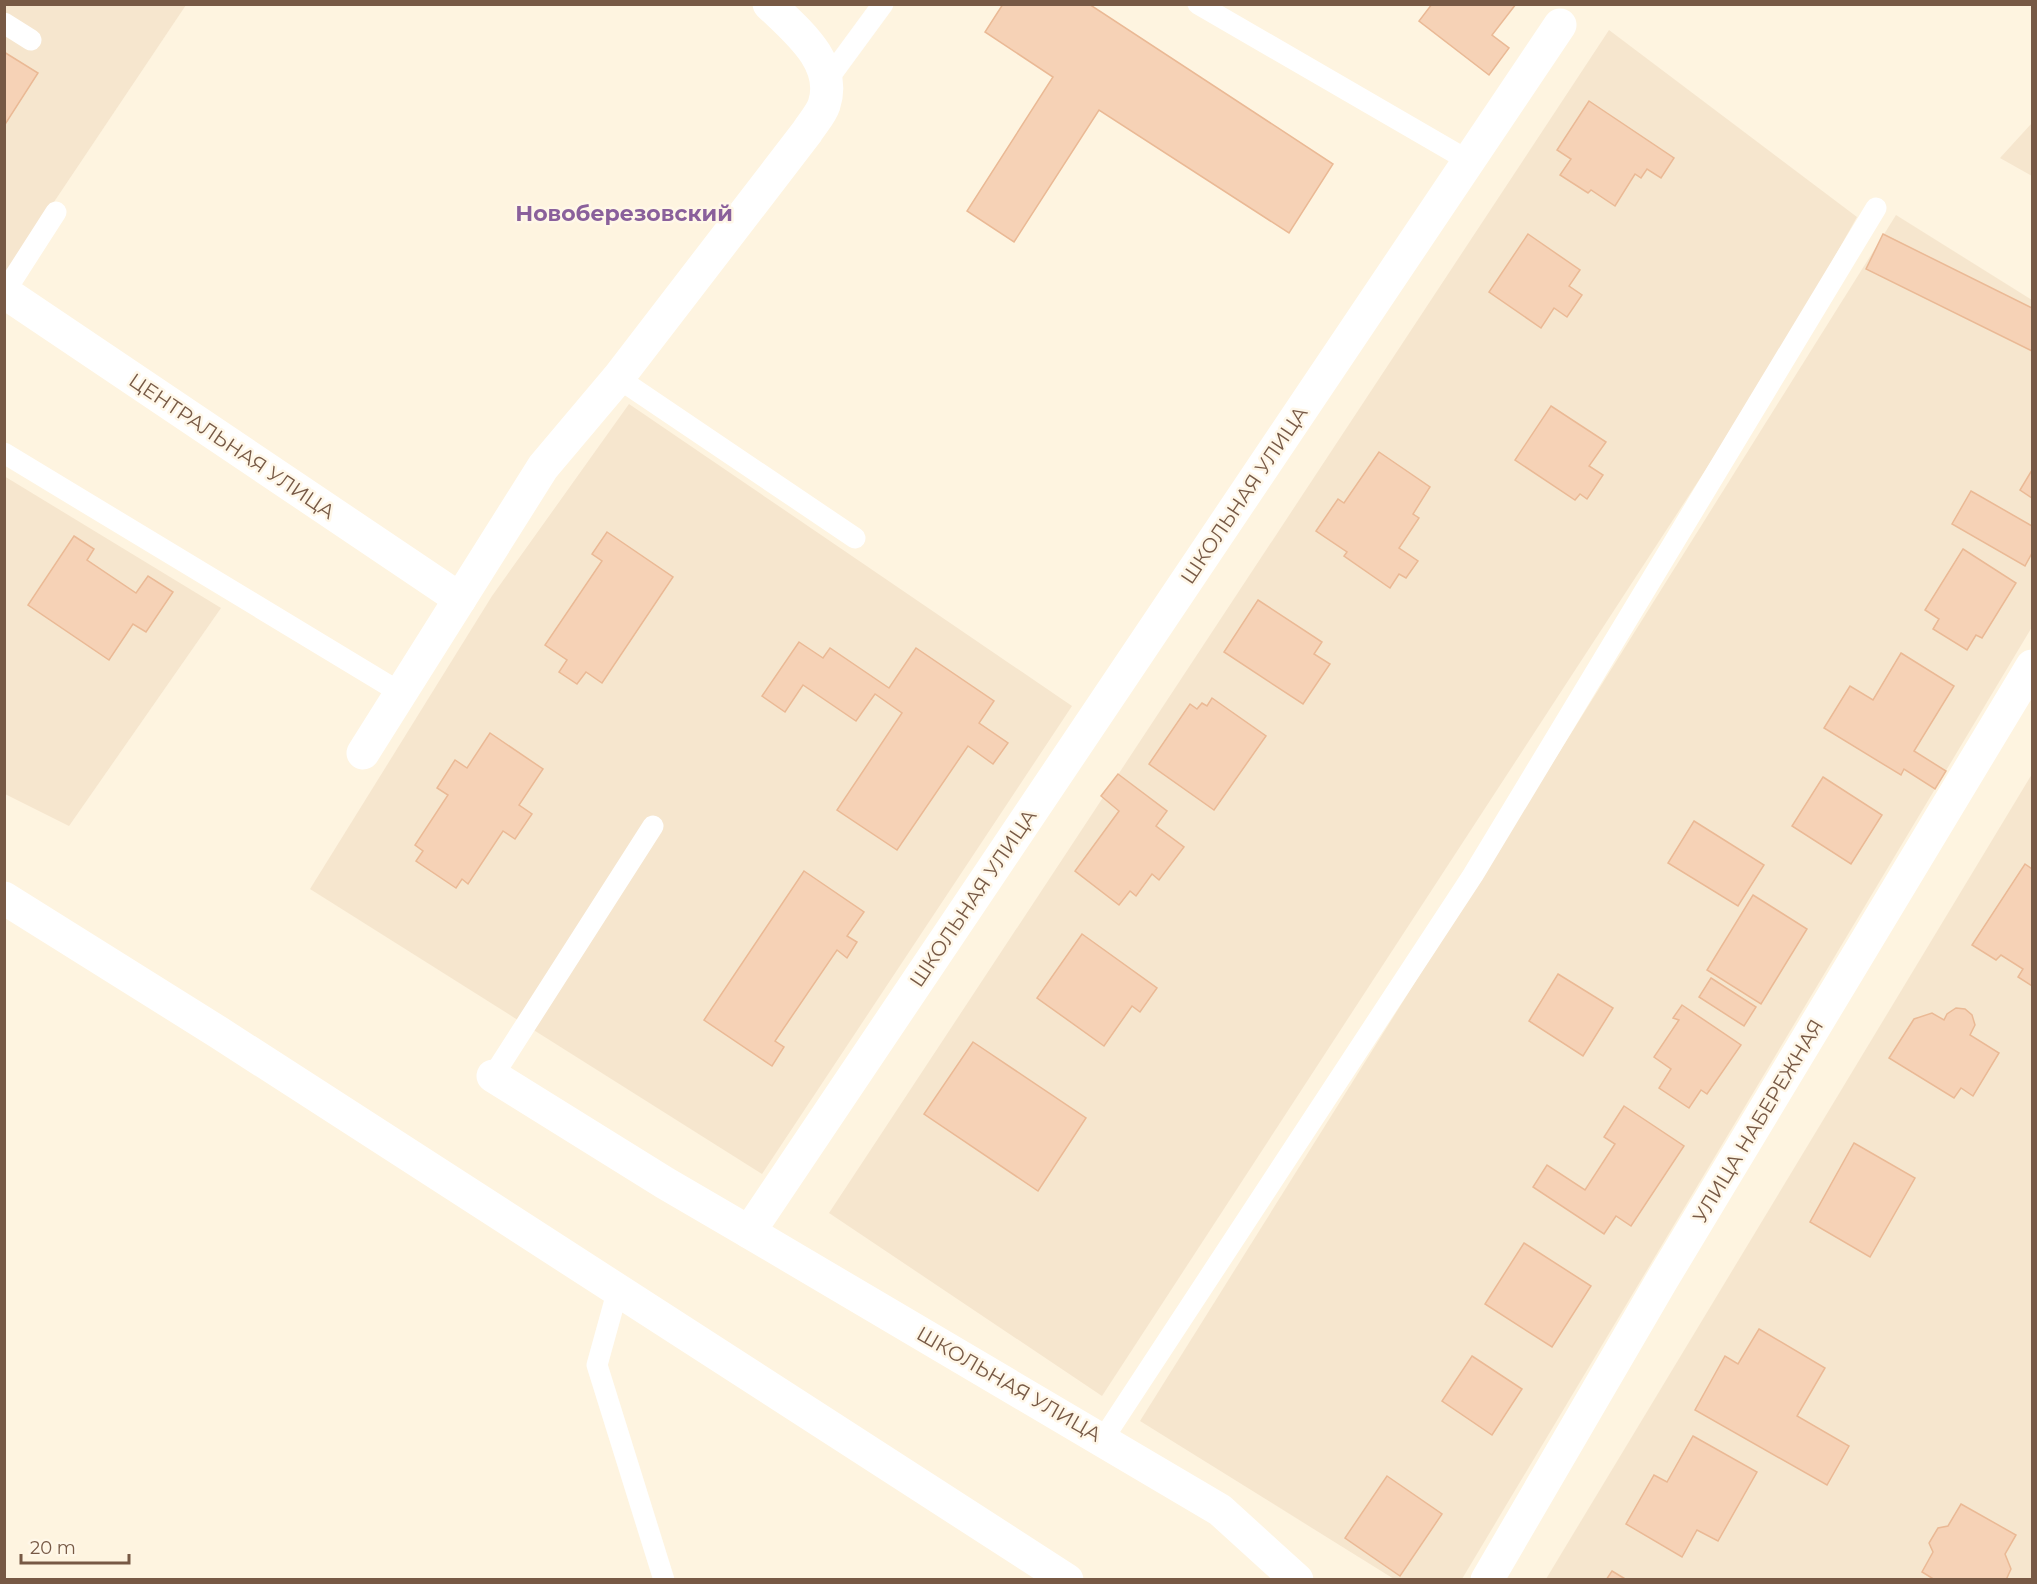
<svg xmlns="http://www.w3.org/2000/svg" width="2037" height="1584" viewBox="0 0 2037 1584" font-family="Montserrat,sans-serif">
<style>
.residential{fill:#f6e6ce}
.building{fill:#f6d2b6;stroke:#eab995;stroke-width:1.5}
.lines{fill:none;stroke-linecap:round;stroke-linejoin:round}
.lane{stroke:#fff;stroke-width:21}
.street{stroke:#fff;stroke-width:33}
.secondary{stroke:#fff;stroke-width:33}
.labels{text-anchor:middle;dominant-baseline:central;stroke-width:5;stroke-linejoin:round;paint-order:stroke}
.street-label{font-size:20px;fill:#775945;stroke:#fff7e8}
.quarter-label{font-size:22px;font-weight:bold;fill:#8a609b;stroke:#fff7e8}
</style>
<rect width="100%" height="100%" fill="#fef4e0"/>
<g class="residential">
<polygon points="5,5 186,5 5,275"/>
<polygon points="1609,30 1857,217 1772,368 1102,1396 829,1213"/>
<polygon points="2032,123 2032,176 2000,158"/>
<polygon points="1896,215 2032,300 2032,627 1462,1579 1394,1579 1140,1421"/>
<polygon points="629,404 1072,706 762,1174 310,889 492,596"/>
<polygon points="4,476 221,608 69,826 5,794"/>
<polygon points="2032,774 2032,1579 1546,1579"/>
</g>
<g class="building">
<polygon points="1003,4 1089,4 1333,164 1289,233 1099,110 1014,242 967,211 1053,77 985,32"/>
<polygon points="1516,4 1492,35 1509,48 1489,75 1419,21 1432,4"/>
<polygon points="4,52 38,73 4,126"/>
<polygon points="1589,101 1674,158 1661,178 1647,169 1641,178 1635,174 1615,206 1591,190 1588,193 1560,175 1571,159 1557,150"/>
<polygon points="1528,234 1580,270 1569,286 1582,295 1567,317 1554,308 1541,328 1489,292"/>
<polygon points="1883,234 2032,308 2032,351 1866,269"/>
<polygon points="1551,406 1606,442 1589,466 1603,475 1587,499 1580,494 1575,500 1515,460"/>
<polygon points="1379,452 1430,487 1413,514 1419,518 1399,548 1418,561 1406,578 1399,574 1390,588 1344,556 1347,552 1316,531 1338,499 1344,503"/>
<polygon points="2032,470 2032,498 2020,490"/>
<polygon points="1971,491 2032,526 2032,553 2025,566 1952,524"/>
<polygon points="607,532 673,577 602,683 586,672 577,684 559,672 567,660 545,645 602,561 592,554"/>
<polygon points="74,536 94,549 87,560 136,593 148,576 173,592 146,632 133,624 109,660 28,605"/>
<polygon points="1963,549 2016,583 1982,638 1976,635 1967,650 1933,629 1939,619 1925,610"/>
<polygon points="1258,600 1322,642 1314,654 1330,664 1303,704 1224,652"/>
<polygon points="799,642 823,658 830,648 889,688 916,648 994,701 979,723 1008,743 993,764 968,746 897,850 837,810 902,713 875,694 856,721 803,685 785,712 762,696"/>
<polygon points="1901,653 1954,686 1914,751 1946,771 1935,789 1904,769 1901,775 1824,728 1850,686 1873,700"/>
<polygon points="1212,698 1266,736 1214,810 1149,764 1190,704 1197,709 1202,703 1207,706"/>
<polygon points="490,733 543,769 519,805 532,814 515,839 503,831 468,884 462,879 456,888 416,861 423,851 415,845 448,795 437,788 455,760 467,768"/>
<polygon points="1118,774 1167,811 1156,826 1184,847 1159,880 1152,874 1136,896 1130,891 1119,905 1075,871 1119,811 1101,796"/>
<polygon points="1823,777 1882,815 1851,864 1792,826"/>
<polygon points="1694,821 1764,865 1738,906 1668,863"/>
<polygon points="2025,864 2032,869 2032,986 2018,977 2023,969 2001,955 1996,960 1972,945"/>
<polygon points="804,871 864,912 847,936 857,942 847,958 837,950 775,1041 784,1047 772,1066 704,1020"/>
<polygon points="1753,895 1807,929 1761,1004 1707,970"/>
<polygon points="1082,934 1157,988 1140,1012 1132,1006 1104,1046 1037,998"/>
<polygon points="1558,974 1613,1008 1583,1056 1529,1021"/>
<polygon points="1711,978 1756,1007 1744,1026 1699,997"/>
<polygon points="1682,1005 1741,1045 1707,1094 1701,1090 1689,1108 1659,1088 1671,1069 1654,1057 1679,1020 1673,1018"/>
<polygon points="1956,1008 1965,1009 1972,1015 1975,1025 1970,1035 1999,1053 1973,1096 1961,1088 1954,1098 1889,1058 1914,1019 1932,1013 1944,1020 1947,1014"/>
<polygon points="973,1042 1086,1118 1038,1191 924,1114"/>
<polygon points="1624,1106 1684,1146 1631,1226 1616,1216 1604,1234 1533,1187 1547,1165 1585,1190 1615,1144 1604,1137"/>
<polygon points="1854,1143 1915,1178 1870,1257 1810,1222"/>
<polygon points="1524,1243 1591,1286 1552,1347 1485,1304"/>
<polygon points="1759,1329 1825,1368 1797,1416 1849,1446 1827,1485 1695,1410 1725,1356 1738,1364"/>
<polygon points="1472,1356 1522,1389 1492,1435 1442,1401"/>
<polygon points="1693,1436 1757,1472 1718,1541 1697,1530 1682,1557 1626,1524 1654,1475 1667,1482"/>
<polygon points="1387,1476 1442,1514 1400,1576 1345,1538"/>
<polygon points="1961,1504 2016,1535 2005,1554 2011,1569 2006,1580 1935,1580 1922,1572 1933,1552 1929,1543 1938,1528 1948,1526"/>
<polygon points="1612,1571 1627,1580 1606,1580"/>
</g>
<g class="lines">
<g class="lane">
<polyline points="1198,4 1469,161"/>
<polyline points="4,23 31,40"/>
<polyline points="828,79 883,4"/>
<polyline points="4,293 56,212"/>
<polyline points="618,378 855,538"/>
<polyline points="4,453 401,693"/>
<polyline points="493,1076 653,826"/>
<polyline points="618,1289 597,1365 664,1580"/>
<polyline points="1103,1439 1473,875 1876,208"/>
</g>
<g class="street">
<polyline points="4,292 460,599"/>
<path d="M363 753 543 467 618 378 807 132C812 124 821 114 824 105 838 63 796 30 769 4"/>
<polyline points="493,1076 665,1183 749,1232"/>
<polyline points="1297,1580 1220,1510 749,1232 1560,25"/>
<polyline points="1487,1580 1662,1280 2032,666"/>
</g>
<polyline class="secondary" points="4,898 218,1032 1067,1580"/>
</g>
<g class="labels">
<g class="street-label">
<text transform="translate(232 446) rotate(34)">ЦЕНТРАЛЬНАЯ УЛИЦА</text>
<text transform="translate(1244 495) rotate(-56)">ШКОЛЬНАЯ УЛИЦА</text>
<text transform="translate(973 898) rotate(-56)">ШКОЛЬНАЯ УЛИЦА</text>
<text transform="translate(1758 1121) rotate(-59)">УЛИЦА НАБЕРЕЖНАЯ</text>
<text transform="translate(1009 1384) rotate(30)">ШКОЛЬНАЯ УЛИЦА</text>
</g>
<g class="quarter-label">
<text x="624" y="213">Новоберезовский</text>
</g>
</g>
<rect width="2037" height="1584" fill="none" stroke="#775945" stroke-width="12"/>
<path d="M21 1554v9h108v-9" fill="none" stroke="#775945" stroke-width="3"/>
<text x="30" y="1554" font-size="18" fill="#775945" stroke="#fff7e8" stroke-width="4.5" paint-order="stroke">20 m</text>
</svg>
